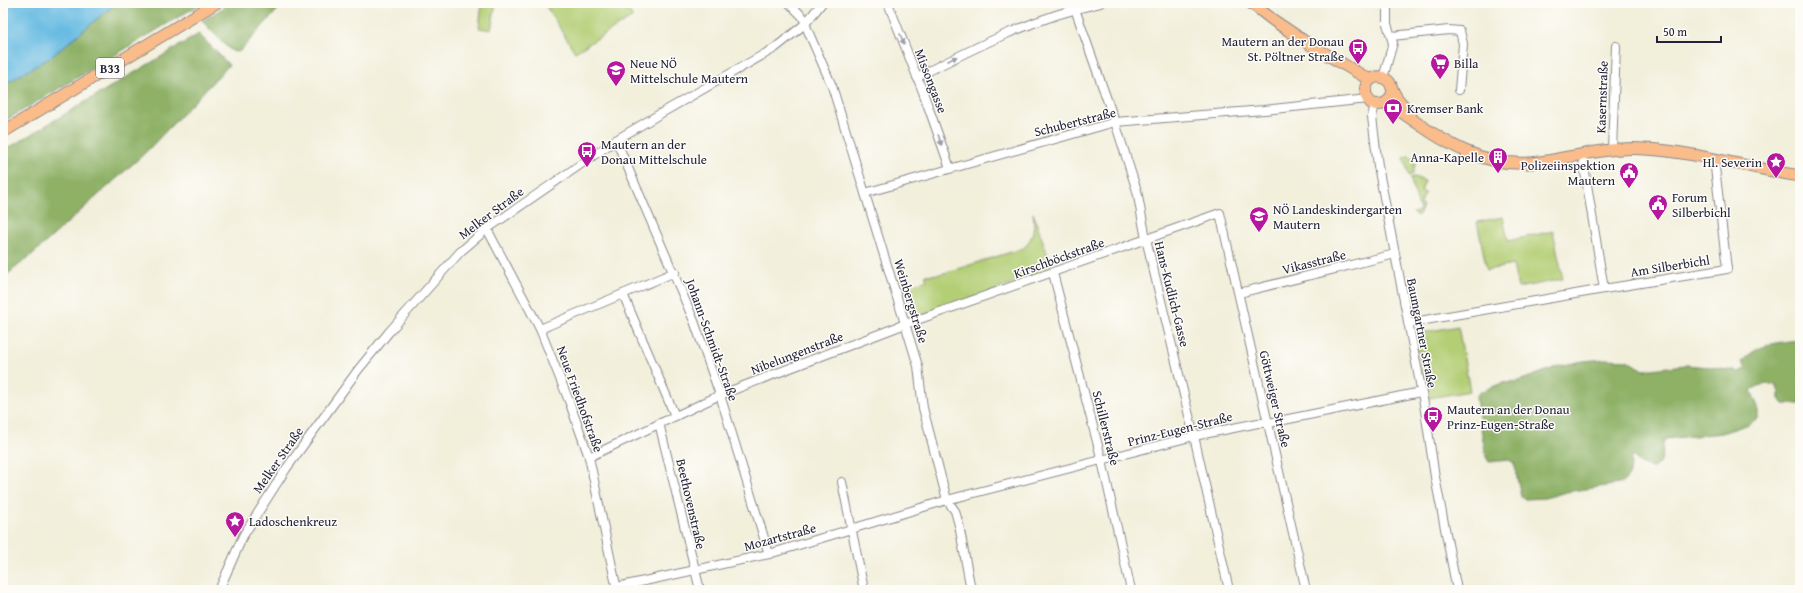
<svg xmlns="http://www.w3.org/2000/svg" width="1803" height="593" viewBox="0 0 1803 593" font-family="'Gentium Book Plus',serif">
<style>
.green{fill:#b3ce74;stroke:#6a7858}
.forest{fill:#8eb166;stroke:#586a50}
.water{fill:#65bae2;stroke:#446e8e}
.lines{fill:none;stroke-linecap:round;stroke-linejoin:round}
.minor-casing{stroke:#8a888b;stroke-width:10}
.major-casing{stroke:#8a888b;stroke-width:13}
.minor{stroke:#fff;stroke-width:8}
.major{stroke:#fabc8b;stroke-width:11}
.oneway{fill:#9c9ca7}
.labels{text-anchor:middle;dominant-baseline:central;stroke-width:3;stroke-linejoin:round;paint-order:stroke}
.shield{fill:#fdfcf7;stroke:#646373;stroke-width:1}
.shield-label{font-size:12px;font-weight:bold;fill:#22223b}
.poi-label{font-size:13px;fill:#22223b;stroke:#fdfcf7;text-anchor:start}
.street-label{font-size:13px;fill:#22223b;stroke:#fdfcf7}
</style>
<rect width="100%" height="100%" fill="#fdfcf7"/>
<filter id="ink" filterUnits="userSpaceOnUse"><feTurbulence type="fractalNoise" baseFrequency=".025" numOctaves="2"/><feDisplacementMap in="SourceGraphic" scale="8" xChannelSelector="R" yChannelSelector="G"/><feConvolveMatrix kernelMatrix="1 2 1 2 8 2 1 2 1" color-interpolation-filters="sRGB"/></filter>
<filter id="wash" filterUnits="userSpaceOnUse"><feTurbulence type="fractalNoise" baseFrequency=".012" numOctaves="4" result="noise"/><feDisplacementMap in="SourceGraphic" scale="16" xChannelSelector="R" yChannelSelector="G"/><feGaussianBlur stdDeviation="0.9" result="paint"/><feColorMatrix in="noise" values="0 0 0 0 0 0 0 0 0 0 0 0 0 0 0 0 0 1.4 0 .05"/><feComposite in="paint" operator="in"/></filter>
<g filter="url(#wash)">
<rect width="100%" height="100%" fill="#f2efdb"/>
<g class="green">
<polygon points="482,3 496,3 491,30 479,28"/>
<polygon points="544,3 624,3 633,17 575,52"/>
<polygon points="1409,155 1416,161 1413,174 1409,176 1404,158"/>
<polygon points="1414,177 1425,181 1421,191 1425,193 1420,205 1423,206 1420,214 1417,216 1413,213 1420,211 1410,178"/>
<path d="M1033 213 1053 270 913 319 904 287 927 280 925 275 941 274 1024 248C1034 237 1035 226 1033 213Z"/>
<polygon points="1503,217 1508,241 1553,231 1563,279 1518,288 1513,265 1487,270 1477,222"/>
<polygon points="1458,326 1470,391 1430,398 1427,397 1415,334"/>
</g>
<g class="forest">
<polygon points="116,3 202,3 3,122 3,85 51,57"/>
<polygon points="230,3 284,3 240,51 235,52 230,50 202,21"/>
<polygon points="199,34 229,65 145,153 35,252 3,278 3,151"/>
<path d="M1800 340V404H1784L1779 399V392L1776 385C1766 383 1759 385 1751 390L1758 407V418L1749 424 1722 433 1665 439C1658 453 1670 456 1653 468L1646 467 1631 455C1631 469 1632 478 1619 484L1566 492 1545 498 1525 499 1521 496 1514 463 1509 460 1489 462 1486 457 1476 399 1477 395 1482 391 1502 383 1519 381 1559 366 1583 361 1606 359 1627 360 1644 370 1685 365 1710 367 1739 372 1746 368 1742 362C1756 344 1779 342 1800 340Z"/>
</g>
<polygon class="water" points="3,3 116,3 51,57 3,85"/>
</g>
<g filter="url(#ink)">
<g class="lines">
<g class="minor-casing">
<g id="minor">
<polyline points="789,3 803,17 808,31 832,86 918,366 923,408 947,500 955,511 959,525 971,590"/>
<polyline points="888,3 923,92 950,168"/>
<polyline points="1075,9 1115,122 1137,191 1146,239 1194,436 1229,590"/>
<polyline points="1392,36 1449,30 1460,31 1463,44 1459,90"/>
<path d="M917 77C976 47 1035 17 1100 3"/>
<polyline points="1383,78 1393,43 1387,24 1387,3"/>
<polyline points="1375,104 1372,117 1378,166 1424,404 1435,477 1457,590"/>
<polyline points="616,140 694,321 720,395 769,554"/>
<polyline points="1612,150 1616,46"/>
<polyline points="865,193 1115,122 1264,110 1368,99"/>
<polyline points="487,229 540,329 569,401 589,457 617,590"/>
<polyline points="1053,273 1102,461 1131,590"/>
<polyline points="1604,289 1727,269 1714,159"/>
<polyline points="1239,293 1395,254"/>
<polyline points="623,294 675,416"/>
<polyline points="1408,323 1604,289 1582,154"/>
<polyline points="540,329 675,272"/>
<polyline points="659,423 700,590"/>
<polyline points="589,457 720,395 900,326 1220,213 1306,590"/>
<polyline points="842,482 864,590"/>
<polyline points="617,587 769,554 947,500 1194,436 1258,423 1269,423 1421,392"/>
<polyline points="219,590 243,536 286,469 358,370 389,332 460,252 487,229 616,140 658,115 775,48 805,24 822,3"/>
</g>
</g>
<g class="major-casing">
<g id="major">
<polyline points="1251,3 1273,20 1304,41 1370,80"/>
<path d="M1393 91C1390 103 1382 107 1371 103 1357 89 1372 69 1387 80 1392 83 1391 87 1393 91 1396 99 1405 107 1411 114"/>
<path d="M1387 102C1435 135 1478 171 1540 162 1575 157 1610 146 1645 149 1697 152 1748 168 1800 176"/>
<polyline points="3,132 216,3"/>
</g>
</g>
<use href="#minor" class="minor"/>
<use href="#major" class="major"/>
</g>
<defs><path id="oneway-solid" d="M-6-.8H1V-3.2L6.5 0L1 3.2V.8H-6Z"/></defs>
<g class="oneway">
<use href="#oneway-solid" transform="translate(902 39) rotate(69)"/>
<use href="#oneway-solid" transform="translate(952 59) rotate(-27)"/>
<use href="#oneway-solid" transform="translate(940 140) rotate(71)"/>
</g>
</g>
<defs>
<g id="bus-pin" transform="scale(1)"><path d="M0 17L-7.5 6A9.5 9.5 0 1 1 7.5 6Z" fill="#b5179e" stroke="#fdfcf7"/><path d="M-5-6H5V4H4V6H2V4H-2V6H-4V4H-5ZM-3.5-4V0h7V-4ZM-3.5 1.2v1.5H-2V1.2ZM2 1.2v1.5H3.5V1.2Z" fill="#fff"/></g>
<g id="supermarket-pin" transform="scale(1)"><path d="M0 17L-7.5 6A9.5 9.5 0 1 1 7.5 6Z" fill="#b5179e" stroke="#fdfcf7"/><path d="M-6-5.5h2.5l.6 2H6L4.5 2H-2.5L-4.4-4H-6ZM-1.5 3.2a1.3 1.3 0 1 0 .1 0ZM3 3.2a1.3 1.3 0 1 0 .1 0Z" fill="#fff"/></g>
<g id="school-pin" transform="scale(1)"><path d="M0 17L-7.5 6A9.5 9.5 0 1 1 7.5 6Z" fill="#b5179e" stroke="#fdfcf7"/><path d="M0-5L7-2L0 1L-7-2ZM-4 1L0 2.5L4 1V4Q0 6-4 4Z" fill="#fff"/></g>
<g id="bank-pin" transform="scale(1)"><path d="M0 17L-7.5 6A9.5 9.5 0 1 1 7.5 6Z" fill="#b5179e" stroke="#fdfcf7"/><path d="M-6-4H6V4H-6ZM0-2.3a2.3 2.3 0 1 0 0 4.6a2.3 2.3 0 1 0 0-4.6Z" fill="#fff"/></g>
<g id="building-pin" transform="scale(1)"><path d="M0 17L-7.5 6A9.5 9.5 0 1 1 7.5 6Z" fill="#b5179e" stroke="#fdfcf7"/><path d="M-4-6H4V6H1V3H-1V6H-4ZM-2.5-4.3h1.7v1.8h-1.7ZM.8-4.3h1.7v1.8H.8ZM-2.5-1h1.7V.8h-1.7ZM.8-1h1.7V.8H.8Z" fill="#fff"/></g>
<g id="sight-pin" transform="scale(1)"><path d="M0 17L-7.5 6A9.5 9.5 0 1 1 7.5 6Z" fill="#b5179e" stroke="#fdfcf7"/><path d="M0-6L1.8-2.2L6-1.7L2.9 1.2L3.7 5.4L0 3.3L-3.7 5.4L-2.9 1.2L-6-1.7L-1.8-2.2Z" fill="#fff"/></g>
<g id="civic-pin" transform="scale(1)"><path d="M0 17L-7.5 6A9.5 9.5 0 1 1 7.5 6Z" fill="#b5179e" stroke="#fdfcf7"/><path d="M-.6-6.5H3V-4.5H.6V-3L4-1V1h2V6H-6V1h2V-1L-.6-3ZM-1.2 2.5V6h2.4V2.5Z" fill="#fff"/></g>
</defs>
<g fill-rule="evenodd">
<use href="#bus-pin" x="1358" y="48"/>
<use href="#supermarket-pin" x="1440" y="63"/>
<use href="#school-pin" x="616" y="70"/>
<use href="#bank-pin" x="1393" y="108"/>
<use href="#bus-pin" x="587" y="151"/>
<use href="#building-pin" x="1498" y="157"/>
<use href="#sight-pin" x="1776" y="162"/>
<use href="#civic-pin" x="1629" y="172"/>
<use href="#civic-pin" x="1658" y="204"/>
<use href="#school-pin" x="1259" y="216"/>
<use href="#bus-pin" x="1433" y="416"/>
<use href="#sight-pin" x="235" y="521"/>
</g>
<g class="labels">
<rect class="shield" x="96" y="58" width="28" height="20" rx="3"/>
<g class="shield-label">
<text x="110" y="68">B33</text>
</g>
<g class="poi-label">
<text x="1344" y="41" text-anchor="end">Mautern an der Donau<tspan x="1344" dy="15">St. Pöltner Straße</tspan></text>
<text x="630" y="63">Neue NÖ<tspan x="630" dy="15">Mittelschule Mautern</tspan></text>
<text x="1454" y="63">Billa</text>
<text x="1407" y="108">Kremser Bank</text>
<text x="601" y="144">Mautern an der<tspan x="601" dy="15">Donau Mittelschule</tspan></text>
<text x="1484" y="157" text-anchor="end">Anna-Kapelle</text>
<text x="1762" y="162" text-anchor="end">Hl. Severin</text>
<text x="1615" y="165" text-anchor="end">Polizeiinspektion<tspan x="1615" dy="15">Mautern</tspan></text>
<text x="1672" y="197">Forum<tspan x="1672" dy="15">Silberbichl</tspan></text>
<text x="1273" y="209">NÖ Landeskindergarten<tspan x="1273" dy="15">Mautern</tspan></text>
<text x="1447" y="409">Mautern an der Donau<tspan x="1447" dy="15">Prinz-Eugen-Straße</tspan></text>
<text x="249" y="521">Ladoschenkreuz</text>
</g>
<g class="street-label">
<text transform="translate(931 81) rotate(69)">Missongasse</text>
<text transform="translate(1602 97) rotate(-88)">Kasernstraße</text>
<text transform="translate(1075 122) rotate(-14)">Schubertstraße</text>
<text transform="translate(491 213) rotate(-37)">Melker Straße</text>
<text transform="translate(1059 258) rotate(-20)">Kirschböckstraße</text>
<text transform="translate(1314 262) rotate(-14)">Vikasstraße</text>
<text transform="translate(1670 266) rotate(-9)">Am Silberbichl</text>
<text transform="translate(1172 294) rotate(76)">Hans-Kudlich-Gasse</text>
<text transform="translate(911 301) rotate(73)">Weinbergstraße</text>
<text transform="translate(1422 333) rotate(79)">Baumgartner Straße</text>
<text transform="translate(712 340) rotate(70)">Johann-Schmidt-Straße</text>
<text transform="translate(797 353) rotate(-21)">Nibelungenstraße</text>
<text transform="translate(580 399) rotate(70)">Neue Friedhofstraße</text>
<text transform="translate(1275 399) rotate(77)">Göttweiger Straße</text>
<text transform="translate(1106 428) rotate(76)">Schillerstraße</text>
<text transform="translate(1180 429) rotate(-14)">Prinz-Eugen-Straße</text>
<text transform="translate(278 460) rotate(-55)">Melker Straße</text>
<text transform="translate(691 504) rotate(77)">Beethovenstraße</text>
<text transform="translate(780 537) rotate(-15)">Mozartstraße</text>
</g>
</g>
<rect width="1803" height="593" fill="none" stroke="#fdfcf7" stroke-width="16"/>
<path d="M1657 36v6h64v-6" fill="none" stroke="#22223b" stroke-width="2"/>
<text x="1663" y="36" font-size="12" fill="#22223b" stroke="#fdfcf7" stroke-width="3" paint-order="stroke">50 m</text>
</svg>
